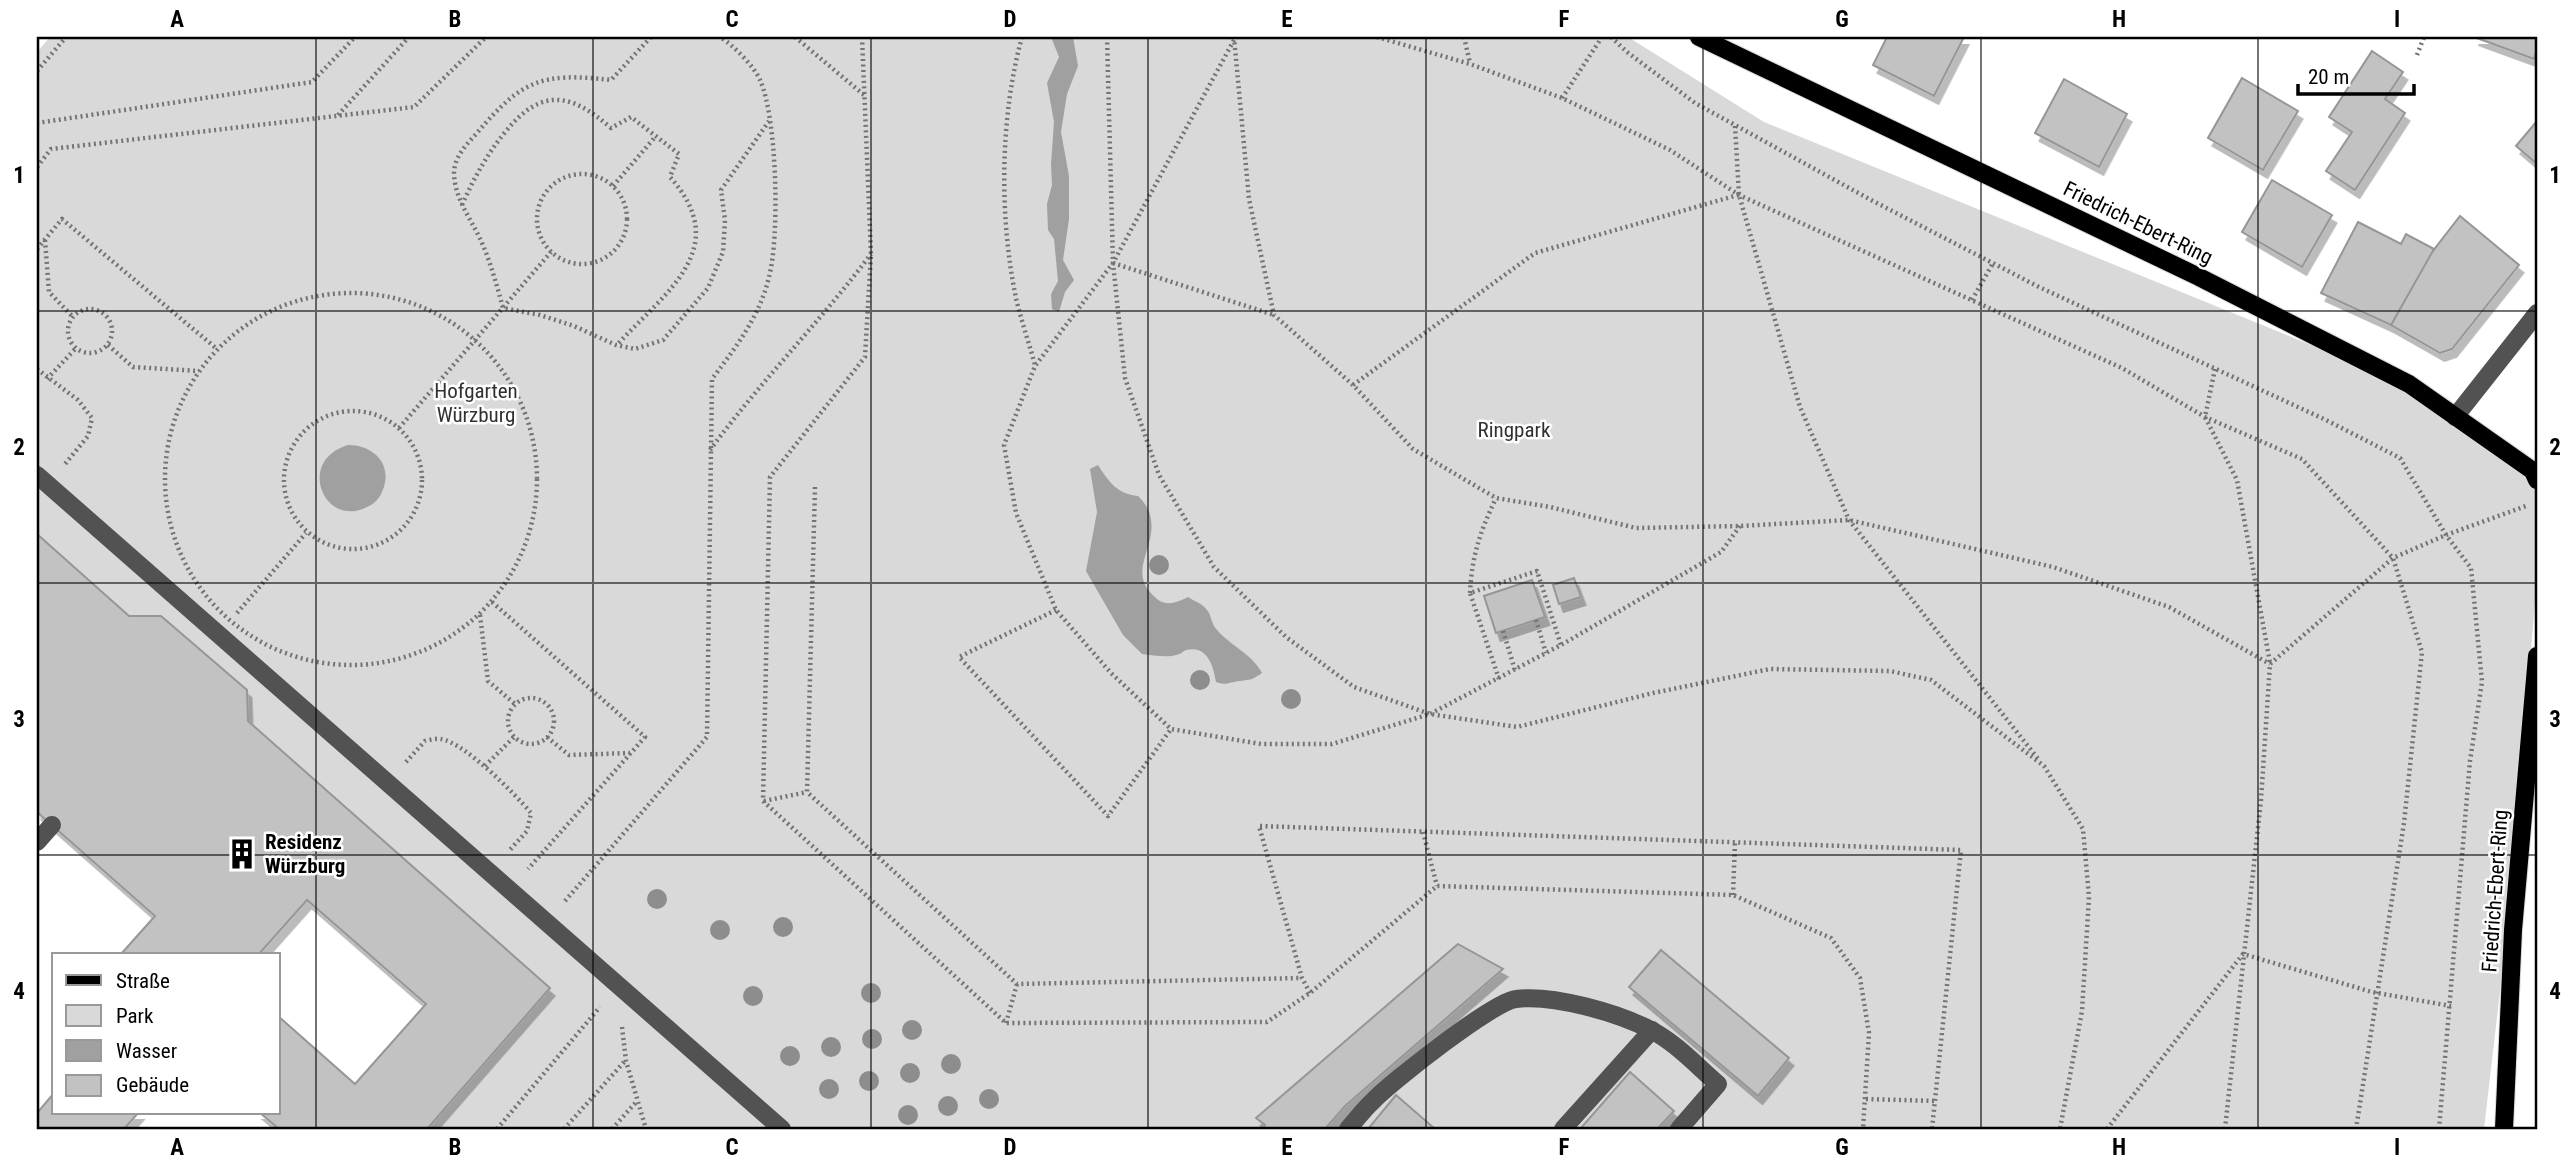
<svg xmlns="http://www.w3.org/2000/svg" width="2574" height="1166" viewBox="0 0 2574 1166" font-family="'Roboto Condensed',sans-serif">
<style>
.green{fill:#d9d9d9}
.water{fill:#a0a0a0}
.building{fill:#c2c2c2;stroke:#969696;stroke-width:2;filter:url(#shadow)}
.lines{fill:none;stroke-linecap:round;stroke-linejoin:round}
.major-casing{stroke:#dbdbdb;stroke-width:20}
.path{stroke:#747474;stroke-width:4.5;stroke-dasharray:2 3.5;stroke-linecap:butt}
.minor{stroke:#525252;stroke-width:18}
.major{stroke:#000;stroke-width:18}
.tree{fill:#8d8d8d}
.grid{fill:none;stroke:#000;stroke-width:2;stroke-opacity:0.55}
.labels{text-anchor:middle;dominant-baseline:central;stroke-width:5;stroke-linejoin:round;paint-order:stroke}
.street-label{font-size:21px;fill:#000;stroke:#fff}
.park-label{font-size:21px;fill:#303030;stroke:#fff}
.poi-label{font-size:21px;font-weight:bold;fill:#000;stroke:#fff;text-anchor:start}
.neatline{fill:none;stroke:#000;stroke-width:2.5}
.grid-label{font-size:23px;text-anchor:middle;font-weight:bold;fill:#000}
</style>
<defs>
<filter id="shadow"><feDropShadow dx="4.5" dy="8" stdDeviation="0" flood-color="#0004"/></filter>
</defs>
<rect width="100%" height="100%" fill="#fff"/>
<polygon class="green" points="50,37 1628,37 1764,122 2353,362 2471,418 2537,487 2537,579 2507,931 2484,1129 427,1129 550,988 248,721 247,690 161,616 129,616 37,534 37,52"/>
<g class="water">
<polygon points="1051,37 1073,37 1078,66 1067,94 1061,132 1069,176 1069,219 1063,260 1074,280 1065,292 1059,312 1052,309 1051,294 1058,281 1054,239 1048,230 1047,204 1052,185 1051,164 1054,122 1047,83 1059,57"/>
<path d="M348 445C374 445 394 465 382 492 379 499 374 504 367 507 325 529 295 461 348 445Z"/>
<path d="M1098 465C1109 482 1117 494 1138 496 1145 503 1150 510 1151 520 1156 549 1125 573 1157 599 1167 607 1178 602 1188 597 1194 601 1203 604 1207 610 1212 616 1211 624 1217 630 1231 646 1252 654 1262 673 1250 681 1252 679 1240 681 1229 682 1227 686 1216 682 1213 666 1208 645 1186 650 1183 651 1180 655 1176 655 1167 658 1152 655 1142 654L1123 635 1086 571 1097 512 1090 469Z"/>
</g>
<g class="building">
<polygon points="1887,37 1964,37 1934,96 1873,65"/>
<polygon points="2474,37 2537,37 2537,49 2534,59"/>
<polygon points="2372,51 2403,72 2385,99 2405,113 2355,190 2326,171 2352,132 2329,117"/>
<polygon points="2242,78 2298,111 2263,170 2208,138"/>
<polygon points="2064,79 2127,114 2099,167 2035,133"/>
<polygon points="2537,121 2537,164 2516,146"/>
<polygon points="2272,180 2332,215 2302,267 2242,232"/>
<polygon points="2460,216 2519,265 2452,349 2440,353 2391,325 2429,256"/>
<polygon points="2358,222 2401,244 2406,234 2434,249 2391,325 2321,293"/>
<polygon points="37,534 129,616 161,616 247,690 248,721 550,988 427,1129 279,1129 259,1112 278,1112 278,1016 355,1084 426,1004 307,900 259,954 121,954 155,916 37,812"/>
<polygon points="1574,578 1581,597 1559,604 1553,585"/>
<polygon points="1532,580 1545,617 1496,633 1484,596"/>
<polygon points="1458,944 1503,969 1345,1106 1325,1129 1262,1129 1265,1125 1256,1118"/>
<polygon points="1661,950 1789,1058 1758,1096 1629,987"/>
<polygon points="1630,1072 1674,1111 1657,1129 1580,1129"/>
<polygon points="54,1093 54,1112 139,1112 124,1129 37,1129 37,1113"/>
<polygon points="1396,1095 1435,1129 1368,1129"/>
</g>
<g class="lines">
<g class="major-casing">
<g id="major">
<polyline points="1699,37 2199,277 2409,384 2533,471 2537,480"/>
<polyline points="2504,1129 2513,930 2537,656"/>
</g>
</g>
<g class="path">
<path d="M651 37 611 80C541 72 522 80 477 133 466 145 454 157 454 174 455 200 472 220 482 243 491 264 497 286 503 308L540 315 574 326 616 345 635 349 663 340 708 288 723 252 725 220 721 190 769 121"/>
<polyline points="795,37 864,95"/>
<polyline points="862,37 871,254 865,357 770,477 763,801 1006,1023 1267,1022 1310,993 1437,886 1733,895 1831,938 1860,978 1869,1033 1863,1129"/>
<path d="M1022 37C1000 116 999 217 1016 298 1021 320 1029 343 1035 365"/>
<polyline points="1107,37 1113,263 1125,378 1159,475 1214,567 1286,637 1354,687 1430,714 1517,727 1653,693 1770,669 1890,671 1931,680 2044,766 2083,829 2089,897 2082,1011 2060,1129"/>
<polyline points="1234,37 1249,199 1274,315 1353,385 1413,449 1496,498 1550,507 1636,528 1740,526 1849,520 2053,567 2169,607 2270,664"/>
<polyline points="1377,37 1470,64 1562,98 1670,150 1739,195 2122,368 2205,417 2302,459 2393,558 2422,652 2404,823 2356,1129"/>
<polyline points="1464,37 1470,63"/>
<polyline points="1611,37 1627,52 1695,103 1871,200 2039,287 2326,420 2400,458 2446,535 2471,568 2482,682 2470,761 2439,1129"/>
<polyline points="1234,40 1113,263 1035,366 1004,445 1016,513 1056,610 1111,673 1171,729 1261,744 1332,744 1430,714 1561,645 1721,552 1740,526"/>
<polyline points="2417,55 2424,37"/>
<polyline points="37,71 66,37"/>
<polyline points="1562,98 1602,37"/>
<polyline points="338,115 409,37"/>
<polyline points="37,123 312,82 355,37"/>
<polyline points="1735,126 1739,195 1800,407 1849,520 2039,760"/>
<polyline points="37,167 51,149 414,107 486,37"/>
<circle cx="582" cy="219" r="45"/>
<polyline points="613,186 656,136"/>
<path d="M462 205C474 178 487 154 506 131 542 87 571 93 611 128L631 117 679 154 670 177C734 249 665 292 617 345"/>
<polyline points="45,240 49,292 73,317"/>
<polyline points="37,249 62,219 217,349"/>
<polyline points="1113,263 1274,315"/>
<circle cx="351" cy="479" r="186"/>
<polyline points="1972,300 1993,263"/>
<circle cx="90" cy="331" r="22"/>
<polyline points="108,345 133,367 199,371"/>
<polyline points="37,369 78,400 92,418 88,436 65,464"/>
<polyline points="2215,369 2205,417 2237,480 2270,663"/>
<polyline points="47,379 76,348"/>
<polyline points="1353,385 1535,253 1738,195"/>
<circle cx="353" cy="480" r="69"/>
<polyline points="399,428 551,252"/>
<path d="M710 450C760 382 820 322 871 254"/>
<polyline points="815,487 807,792 1017,984 1302,978"/>
<path d="M1470 593C1472 555 1480 532 1496 498"/>
<polyline points="492,602 645,737 528,869"/>
<polyline points="1056,610 959,657 1108,816 1171,729"/>
<polyline points="237,613 306,533"/>
<polyline points="480,615 488,681 515,704"/>
<polyline points="1536,620 1546,653"/>
<polyline points="1503,631 1515,670"/>
<polyline points="1499,679 1470,593 1537,571 1561,645"/>
<circle cx="531" cy="721" r="23"/>
<polyline points="547,737 569,755 630,753"/>
<path d="M406 762 425 741C429 740 437 738 441 739 465 743 515 794 531 813L527 831 508 852"/>
<polyline points="485,766 514,737"/>
<polyline points="764,801 807,792"/>
<polyline points="1423,832 1437,886"/>
<polyline points="1733,895 1735,842"/>
<path d="M565 901 707 737 712 379C736 347 760 316 769 277 780 235 777 118 760 80 754 66 733 45 720 37"/>
<polyline points="1310,993 1302,978 1259,826 1961,850 1932,1129"/>
<polyline points="1006,1023 1017,984"/>
<polyline points="622,1027 626,1061 646,1129"/>
<polyline points="1866,1099 1935,1101"/>
<polyline points="497,1129 600,1007"/>
<polyline points="564,1129 625,1061"/>
<polyline points="612,1129 637,1101"/>
<polyline points="2107,1129 2243,954 2372,992 2451,1006"/>
<polyline points="2225,1129 2261,800 2270,664 2393,558 2446,535 2526,506"/>
</g>
<g class="minor">
<polyline points="2455,417 2537,313"/>
<polyline points="37,475 782,1129"/>
<polyline points="37,842 52,825"/>
<path d="M1348 1129C1356 1120 1364 1109 1373 1101 1391 1082 1494 1001 1516 999 1553 994 1618 1013 1651 1030 1676 1043 1697 1066 1718 1084L1679 1129"/>
<polyline points="1563,1129 1652,1030"/>
</g>
<use href="#major" class="major"/>
</g>
<g class="tree">
<circle cx="1159" cy="565" r="10"/>
<circle cx="1200" cy="680" r="10"/>
<circle cx="1291" cy="699" r="10"/>
<circle cx="657" cy="899" r="10"/>
<circle cx="783" cy="927" r="10"/>
<circle cx="720" cy="930" r="10"/>
<circle cx="871" cy="993" r="10"/>
<circle cx="753" cy="996" r="10"/>
<circle cx="912" cy="1030" r="10"/>
<circle cx="872" cy="1039" r="10"/>
<circle cx="831" cy="1047" r="10"/>
<circle cx="790" cy="1056" r="10"/>
<circle cx="951" cy="1064" r="10"/>
<circle cx="910" cy="1073" r="10"/>
<circle cx="869" cy="1081" r="10"/>
<circle cx="829" cy="1089" r="10"/>
<circle cx="989" cy="1099" r="10"/>
<circle cx="948" cy="1106" r="10"/>
<circle cx="908" cy="1115" r="10"/>
</g>
<path class="grid" d="M316 37V1129M593 37V1129M871 37V1129M1148 37V1129M1426 37V1129M1703 37V1129M1981 37V1129M2258 37V1129M37 311H2537M37 583H2537M37 855H2537"/>
<defs>
<g id="building-bare" transform="scale(2.415)"><path d="M-4-6H4V6H1V3H-1V6H-4ZM-2.5-4.3h1.7v1.8h-1.7ZM.8-4.3h1.7v1.8H.8ZM-2.5-1h1.7V.8h-1.7ZM.8-1h1.7V.8H.8Z" fill="#000" stroke="#fff" stroke-width="2.5" paint-order="stroke"/></g>
</defs>
<g fill-rule="evenodd">
<use href="#building-bare" x="242" y="854"/>
</g>
<g class="labels">
<g class="street-label">
<text transform="translate(2138 223) rotate(26)">Friedrich-Ebert-Ring</text>
<text transform="translate(2495 891) rotate(-86)">Friedrich-Ebert-Ring</text>
</g>
<g class="park-label">
<text x="476" y="391">Hofgarten<tspan x="476" dy="24">Würzburg</tspan></text>
<text x="1514" y="430">Ringpark</text>
</g>
<g class="poi-label">
<text x="265" y="842">Residenz<tspan x="265" dy="24">Würzburg</tspan></text>
</g>
</g>
<rect width="2574" height="1166" fill="none" stroke="#ffffff" stroke-width="77"/>
<rect x="52" y="953" width="228" height="161" fill="#ffffff" stroke="#999999" stroke-width="2"/>
<rect x="66" y="975" width="35" height="10" fill="#000000" stroke="#999999" stroke-width="2"/>
<text x="116" y="988" font-size="21" fill="#000000">Straße</text>
<rect x="66" y="1005" width="35" height="21" fill="#d9d9d9" stroke="#999999" stroke-width="2"/>
<text x="116" y="1023" font-size="21" fill="#000000">Park</text>
<rect x="66" y="1040" width="35" height="21" fill="#a0a0a0" stroke="#999999" stroke-width="2"/>
<text x="116" y="1058" font-size="21" fill="#000000">Wasser</text>
<rect x="66" y="1075" width="35" height="21" fill="#c2c2c2" stroke="#999999" stroke-width="2"/>
<text x="116" y="1092" font-size="21" fill="#000000">Gebäude</text>
<path d="M2298 84v10h116v-10" fill="none" stroke="#000000" stroke-width="3.5"/>
<text x="2308" y="84" font-size="21" fill="#000000" stroke="#ffffff" stroke-width="5" paint-order="stroke">20 m</text>
<rect x="38" y="38" width="2498" height="1090" class="neatline"/>
<g class="grid-label">
<text x="177" y="27">A</text>
<text x="455" y="27">B</text>
<text x="732" y="27">C</text>
<text x="1010" y="27">D</text>
<text x="1287" y="27">E</text>
<text x="1564" y="27">F</text>
<text x="1842" y="27">G</text>
<text x="2119" y="27">H</text>
<text x="2397" y="27">I</text>
<text x="19" y="183">1</text>
<text x="2555" y="183">1</text>
<text x="19" y="455">2</text>
<text x="2555" y="455">2</text>
<text x="19" y="727">3</text>
<text x="2555" y="727">3</text>
<text x="19" y="999">4</text>
<text x="2555" y="999">4</text>
<text x="177" y="1155">A</text>
<text x="455" y="1155">B</text>
<text x="732" y="1155">C</text>
<text x="1010" y="1155">D</text>
<text x="1287" y="1155">E</text>
<text x="1564" y="1155">F</text>
<text x="1842" y="1155">G</text>
<text x="2119" y="1155">H</text>
<text x="2397" y="1155">I</text>
</g>
</svg>
